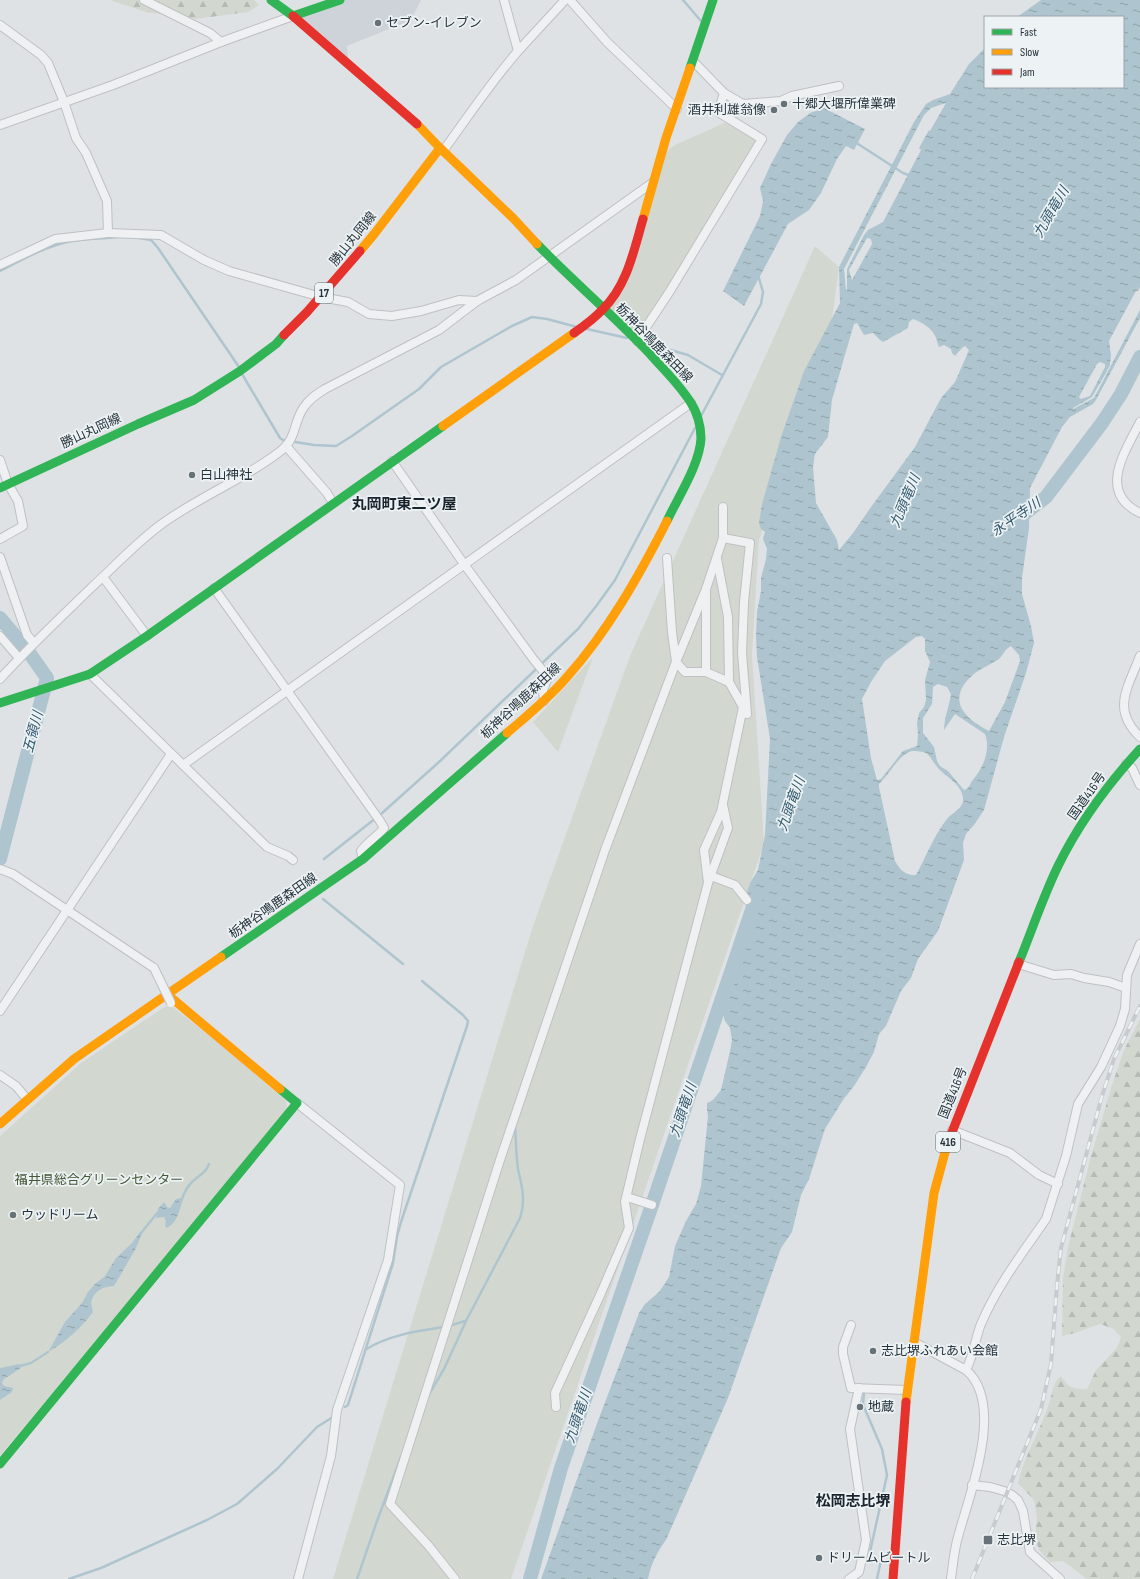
<svg xmlns="http://www.w3.org/2000/svg" width="1140" height="1579" viewBox="0 0 1140 1579" font-family="'Sofia Sans Condensed','Noto Sans JP',sans-serif">
<style>
.built{fill:#cdd3d8}
.green{fill:#d2d8d0}
.forest{fill:url(#forest-firs)}
.water{fill:url(#water-ripples);fill-rule:evenodd}
.lines{fill:none;stroke-linecap:round;stroke-linejoin:round}
.stream{stroke:#aec5cf;stroke-width:2.5}
.river{stroke:#aec5cf;stroke-width:14}
.street-casing{stroke:#bec0c3;stroke-width:10}
.street{stroke:#eff0f1;stroke-width:8}
.fast{stroke:#30b455;stroke-width:9}
.slow{stroke:#ff9f0a;stroke-width:9}
.jam{stroke:#e5322d;stroke-width:9}
.rail-casing{stroke:#c8cbcd;stroke-width:4}
.rail{stroke:#edf2f4;stroke-width:2.5;stroke-dasharray:8;stroke-linecap:butt}
.street-bridge-casing{stroke:#bec0c3;stroke-width:10;stroke-linecap:butt}
.street-bridge{stroke:#eff0f1;stroke-width:8}
.poi-dot{fill:#677178;stroke:#edf2f4;stroke-width:1.5}
.labels{text-anchor:middle;dominant-baseline:central;stroke-width:3.5;stroke-linejoin:round;paint-order:stroke}
.shield{fill:#edf2f4;stroke:#626d74;stroke-width:1}
.shield-label{font-size:12px;font-weight:bold;fill:#27343d}
.poi-label{font-size:13px;fill:#27343d;stroke:#edf2f4;text-anchor:start}
.street-label{font-size:13px;fill:#27343d;stroke:#edf2f4}
.park-label{font-size:13px;fill:#435835;stroke:#edf2f4}
.water-label{font-size:14px;font-style:italic;fill:#335a6f;stroke:#edf2f4}
.quarter-label{font-size:15px;font-weight:bold;fill:#1a242d;stroke:#edf2f4}
</style>
<defs>
<pattern id="forest-firs" width="22" height="20" patternUnits="userSpaceOnUse"><rect width="22" height="20" fill="#d2d8d0"/><path d="M5 1l3.5 6h-7zM16 11l3.5 6h-7z" fill="#b4bab4"/></pattern>
<pattern id="water-ripples" width="26" height="14" patternUnits="userSpaceOnUse"><rect width="26" height="14" fill="#aec5cf"/><path d="M2 4q2-2 4 0t4 0M15 11q2-2 4 0t4 0" fill="none" stroke="#8ea1a9"/></pattern>
</defs>
<rect width="100%" height="100%" fill="#dfe2e5"/>
<polygon class="built" points="343,0 421,0 411,20 347,46 348,60 293,16"/>
<g class="green">
<polygon points="731,120 762,139 637,341 604,309 620,286 663,154 675,145"/>
<polygon points="815,246 839,267 832,320 759,540 752,654 764,844 511,1579 333,1579 533,926 630,656"/>
<polygon points="593,657 558,752 533,722"/>
<polygon points="166,1006 173,1007 220,1044 286,1101 287,1110 0,1456 0,1136 81,1063"/>
</g>
<g class="forest">
<polygon points="110,0 254,0 259,5 248,12 195,19 146,12"/>
<path d="M1140 1019V1579H1087L1063 1561 1050 1562 1039 1550 1035 1537 1037 1519 1034 1500 1018 1483C1024 1456 1039 1433 1048 1407 1052 1397 1052 1382 1061 1376 1069 1388 1072 1389 1087 1389L1096 1370 1117 1348 1121 1337 1114 1329 1100 1324 1075 1333 1062 1336 1063 1278 1068 1247 1091 1156 1112 1085 1124 1050Z"/>
</g>
<g class="water">
<path d="M1041 0H1140V287L1138 291H1136L1109 341 1111 355 1110 365 1107 371 1092 397 1073 408V409L1094 398 1140 310V318L1096 400 1093 404 1070 417 1062 427 1030 488 1029 528 1022 578V594L1031 626 1034 643 1026 673 1004 737 984 810 974 825 966 834 963 843 964 860 938 931 918 959 911 978 901 991 886 1026 879 1034 874 1052 866 1067 854 1086 843 1100 825 1129 809 1179 801 1195 792 1232 781 1248 728 1398 666 1540C657 1552 651 1564 648 1579H541L599 1418 639 1313 645 1304 659 1292 669 1277 675 1246 686 1221 696 1204 701 1186 708 1116 707 1110V1103L713 1100 721 1090 730 1051 732 1040 730 1028 725 1021 721 1006 722 992 734 951 741 944 748 931 750 919 747 892 750 883 758 870 765 835 770 739 757 657 756 636 757 612 761 591V578L766 559 767 549 763 539 765 532 761 529 759 523 762 504 781 437 804 371 840 303 839 267 914 122 926 104 933 100 950 94 969 64 985 48V87H1123V17H1017ZM946 103 930 131 929 130 919 148 921 150 883 222 868 230 864 235 847 269V289L846 290 844 269 924 115 931 108ZM867 238 871 239 872 244 852 280 849 270ZM913 319C922 322 933 329 936 338 937 341 937 343 939 347L944 345 951 349 952 353 955 356 962 348 965 346 969 350 955 382 941 398 915 447 871 507 853 533 839 550 837 540 816 503 813 467 815 454 828 437 832 400 851 334 854 324 857 323 864 335 873 333 880 340 883 342 908 328 909 322ZM1100 362 1105 364V367L1090 396 1081 399 1079 397 1097 364ZM922 636 925 639V651L930 662 925 680 926 700 924 707 919 713 917 723 918 735 917 746 903 751 881 779 877 780 871 758 862 699 871 682 885 661 916 637ZM1011 646 1019 655 1020 661 1005 702 989 731C961 717 946 697 975 673 982 668 992 664 999 659 1004 654 1004 650 1011 646ZM938 684 947 687 951 694C949 707 944 718 944 730L955 714 985 734C991 751 983 768 972 781 970 785 968 789 964 790L948 771 940 766 937 761 934 747 923 733V718L932 704 933 687ZM912 751C931 751 928 756 938 768 946 777 964 785 963 801 962 809 952 813 947 819 934 835 926 857 916 875 906 876 900 870 895 861L879 787V784C890 774 898 755 912 751Z"/>
<polygon points="824,108 865,129 854,150 846,146 837,159 821,193 809,210 788,224 744,306 723,291 760,216 763,201 760,188 771,164 787,135 798,122 810,113"/>
<path d="M181 1198 183 1200C179 1210 178 1222 167 1228L165 1226 166 1222 164 1217 156 1218 158 1209 164 1202 167 1207 170 1208 176 1199Z"/>
<path d="M140 1232 142 1234 135 1250 114 1286C102 1287 95 1290 91 1302L93 1312C82 1327 65 1343 48 1352L65 1322 82 1303 88 1292 95 1284 105 1276 116 1258 132 1243Z"/>
<polygon points="19,1364 21,1368 4,1379 2,1383 4,1386 13,1388 12,1392 0,1400 0,1368"/>
</g>
<g class="lines">
<g class="stream">
<polyline points="683,0 701,21"/>
<polyline points="855,142 903,173 911,176"/>
<polyline points="139,238 151,240 158,248 239,367"/>
<path d="M0 271C23 259 46 246 72 241 87 238 103 239 118 237"/>
<polyline points="587,329 627,338"/>
<polyline points="646,343 688,355 722,375"/>
<polyline points="242,374 280,438 283,440 314,445 336,446 352,436 419,389 441,367 512,326 532,317 547,319 577,327"/>
<polyline points="701,416 761,304 763,292 758,275"/>
<polyline points="324,859 381,814 439,762 578,629 597,605 615,580 695,428"/>
<polyline points="323,899 403,964"/>
<path d="M182 1199C184 1193 187 1187 192 1182 198 1175 206 1174 209 1164"/>
<polyline points="141,1233 158,1212"/>
<polyline points="449,1326 465,1321"/>
<path d="M365 1350C388 1335 418 1331 444 1327"/>
<polyline points="20,1366 31,1363 48,1352"/>
<polyline points="864,1394 863,1403 864,1407 882,1449 887,1475 870,1552 873,1553"/>
<path d="M428 1396 444 1369 466 1321 520 1218C526 1201 522 1186 518 1169 516 1155 516 1140 515 1126"/>
<polyline points="345,1407 348,1405 393,1263 397,1236 402,1219 467,1026 468,1021 463,1015 422,981"/>
<polyline points="69,1579 101,1568 207,1520 237,1504 277,1469 317,1427 333,1417"/>
<polyline points="357,1579 377,1521 401,1457"/>
<polyline points="877,1579 881,1560"/>
</g>
<g class="river">
<polyline points="1015,521 1046,497 1102,423 1121,394 1140,357"/>
<polyline points="0,618 28,651 47,678 0,859"/>
<polyline points="530,1579 561,1468 652,1205 756,898"/>
</g>
<g class="street-casing">
<g id="street">
<polyline points="144,0 210,33 221,42"/>
<polyline points="570,0 607,42 677,109"/>
<polyline points="0,25 41,55 48,63 64,102 76,138 86,153 107,201 108,233 161,235 204,260 229,271 321,297 348,302 369,314 392,316 421,311 459,300 477,301"/>
<polyline points="518,51 565,0"/>
<polyline points="724,93 743,104 781,101 792,96 839,86"/>
<polyline points="0,125 113,85 221,42 293,16"/>
<path d="M443 151C468 117 491 82 518 51L504 0"/>
<polyline points="0,265 55,239 108,233"/>
<polyline points="637,341 670,291 762,139 718,112 724,93 693,61"/>
<path d="M1140 422C1125 452 1097 492 1140 513"/>
<polyline points="286,446 327,493 333,503"/>
<polyline points="0,460 8,484 18,501 23,526 0,539"/>
<polyline points="392,461 464,564 534,660 548,677 543,690 544,701"/>
<polyline points="723,538 750,543 744,602 742,653 747,714 729,682"/>
<polyline points="0,557 27,635 34,643"/>
<polyline points="667,558 672,632 676,662 685,672 706,672 706,589 723,538 723,507"/>
<polyline points="103,577 147,636"/>
<path d="M214 588 380 821 384 828C377 837 367 842 361 851L363 859"/>
<polyline points="0,636 19,658"/>
<path d="M1140 656C1128 688 1111 709 1140 737"/>
<polyline points="706,672 729,682 728,617 717,559"/>
<polyline points="90,674 267,847 288,856 293,860"/>
<path d="M0 679C29 647 61 617 92 587 114 567 135 544 159 526 196 498 241 481 278 453 298 439 292 424 304 407 309 399 317 394 325 389L439 330 477 301 516 280 652 183"/>
<polyline points="1126,764 1132,768 1140,785"/>
<polyline points="183,765 691,403"/>
<polyline points="723,805 728,828 708,883 704,850 721,812 743,707"/>
<polyline points="0,869 13,874 154,968"/>
<polyline points="711,876 735,885 747,900"/>
<polyline points="1018,964 1054,975 1071,974 1084,978 1109,982 1126,988"/>
<polyline points="0,1011 171,754"/>
<polyline points="0,1075 16,1086 27,1099"/>
<polyline points="297,1103 400,1185 388,1260 337,1410 331,1456 298,1579"/>
<polyline points="952,1130 1010,1153 1039,1175 1058,1184"/>
<polyline points="627,1197 652,1205"/>
<polyline points="851,1325 843,1347 843,1354 851,1388 907,1390"/>
<polyline points="914,1342 966,1370"/>
<polyline points="556,1407 555,1393 601,1293 629,1228 625,1202 640,1139 708,883"/>
<polyline points="972,1485 990,1487 1004,1491 1012,1495 1018,1500 1023,1511 1030,1552 1060,1579"/>
<polyline points="455,1579 428,1545 390,1504 500,1160 605,850 676,662 706,589"/>
<polyline points="849,1579 859,1572 866,1540 850,1429 859,1388"/>
<path d="M951 1579C953 1565 954 1550 958 1537 969 1495 1006 1404 966 1370 974 1355 975 1339 981 1324 997 1286 1023 1252 1046 1219L1066 1156 1078 1104 1101 1067 1120 1026 1125 1009 1127 975 1140 944"/>
</g>
</g>
<use href="#street" class="street"/>
<g class="fast">
<polyline points="271,0 293,16 340,0"/>
<polyline points="690,68 713,0"/>
<path d="M537 244C574 282 614 316 650 354 664 370 680 385 691 403 697 412 701 426 701 438 700 464 678 497 667 521"/>
<polyline points="0,488 138,424 194,400 240,371 276,344 284,335"/>
<polyline points="0,703 90,674 147,636 443,426"/>
<polyline points="221,957 363,859 507,733"/>
<path d="M1019 962C1032 930 1043 897 1058 866 1079 823 1108 784 1140 749"/>
<polyline points="0,1464 297,1103 280,1089"/>
</g>
<g class="slow">
<polyline points="440,148 513,218 537,244"/>
<polyline points="643,219 666,138 690,68"/>
<polyline points="360,251 375,233 440,148 417,124"/>
<polyline points="443,426 574,333"/>
<path d="M507 733C528 715 549 698 567 677 608 631 639 576 667 521"/>
<polyline points="168,995 280,1089"/>
<polyline points="0,1124 74,1059 221,957"/>
<polyline points="906,1402 934,1193 947,1145"/>
</g>
<g class="jam">
<polyline points="293,16 417,124"/>
<path d="M574 333C584 326 595 318 603 309 627 286 634 250 643 219"/>
<polyline points="284,335 307,312 360,251"/>
<polyline points="947,1145 1019,962"/>
<polyline points="893,1579 906,1402"/>
</g>
<g class="rail-casing">
<polyline id="rail" points="972,1579 1041,1409 1051,1364 1057,1285 1061,1248 1102,1096 1114,1059 1140,1006"/>
</g>
<use href="#rail" class="rail"/>
<g class="street-bridge-casing">
<polyline id="street-bridge" points="154,968 171,1003"/>
</g>
<use href="#street-bridge" class="street-bridge"/>
</g>
<g class="poi-dot">
<circle cx="378" cy="23" r="4"/>
<circle cx="784" cy="104" r="4"/>
<circle cx="774" cy="110" r="4"/>
<circle cx="192" cy="475" r="4"/>
<circle cx="13" cy="1215" r="4"/>
<circle cx="873" cy="1351" r="4"/>
<circle cx="860" cy="1407" r="4"/>
<rect x="983" y="1535" width="10" height="10" rx="2"/>
<circle cx="819" cy="1558" r="4"/>
</g>
<g class="labels">
<g class="shield">
<rect x="315" y="283" width="18" height="20" rx="3"/>
<rect x="936" y="1132" width="24" height="20" rx="3"/>
</g>
<g class="shield-label">
<text x="324" y="293">17</text>
<text x="948" y="1142">416</text>
</g>
<g class="poi-label">
<text x="386" y="23">セブン-イレブン</text>
<text x="792" y="104">十郷大堰所偉業碑</text>
<text x="766" y="110" text-anchor="end">酒井利雄翁像</text>
<text x="200" y="475">白山神社</text>
<text x="21" y="1215">ウッドリーム</text>
<text x="881" y="1351">志比堺ふれあい会館</text>
<text x="868" y="1407">地蔵</text>
<text x="997" y="1540">志比堺</text>
<text x="827" y="1558">ドリームビートル</text>
</g>
<g class="street-label">
<text transform="translate(353 239) rotate(-51)">勝山丸岡線</text>
<text transform="translate(654 343) rotate(46)">栃神谷鳴鹿森田線</text>
<text transform="translate(91 431) rotate(-25)">勝山丸岡線</text>
<text transform="translate(521 701) rotate(-43)">栃神谷鳴鹿森田線</text>
<text transform="translate(1087 796) rotate(-55)">国道416号</text>
<text transform="translate(273 906) rotate(-35)">栃神谷鳴鹿森田線</text>
<text transform="translate(953 1093) rotate(-68)">国道416号</text>
</g>
<g class="park-label">
<text x="99" y="1180">福井県総合グリーンセンター</text>
</g>
<g class="water-label">
<text transform="translate(1051 212) rotate(-60)">九頭竜川</text>
<text transform="translate(905 501) rotate(-67)">九頭竜川</text>
<text transform="translate(1016 517) rotate(-34)">永平寺川</text>
<text transform="translate(33 732) rotate(-75)">五領川</text>
<text transform="translate(791 804) rotate(-70)">九頭竜川</text>
<text transform="translate(683 1110) rotate(-71)">九頭竜川</text>
<text transform="translate(578 1416) rotate(-71)">九頭竜川</text>
</g>
<g class="quarter-label">
<text x="404" y="504">丸岡町東二ツ屋</text>
<text x="853" y="1501">松岡志比堺</text>
</g>
</g>
<rect x="984" y="16" width="140" height="72" fill="#edf2f4" stroke="#9ea6ab"/>
<rect x="992" y="29" width="20" height="6" fill="#30b455" stroke="#9ea6ab"/>
<text x="1020" y="36" font-size="12" fill="#27343d">Fast</text>
<rect x="992" y="49" width="20" height="6" fill="#ff9f0a" stroke="#9ea6ab"/>
<text x="1020" y="56" font-size="12" fill="#27343d">Slow</text>
<rect x="992" y="69" width="20" height="6" fill="#e5322d" stroke="#9ea6ab"/>
<text x="1020" y="76" font-size="12" fill="#27343d">Jam</text>
</svg>
